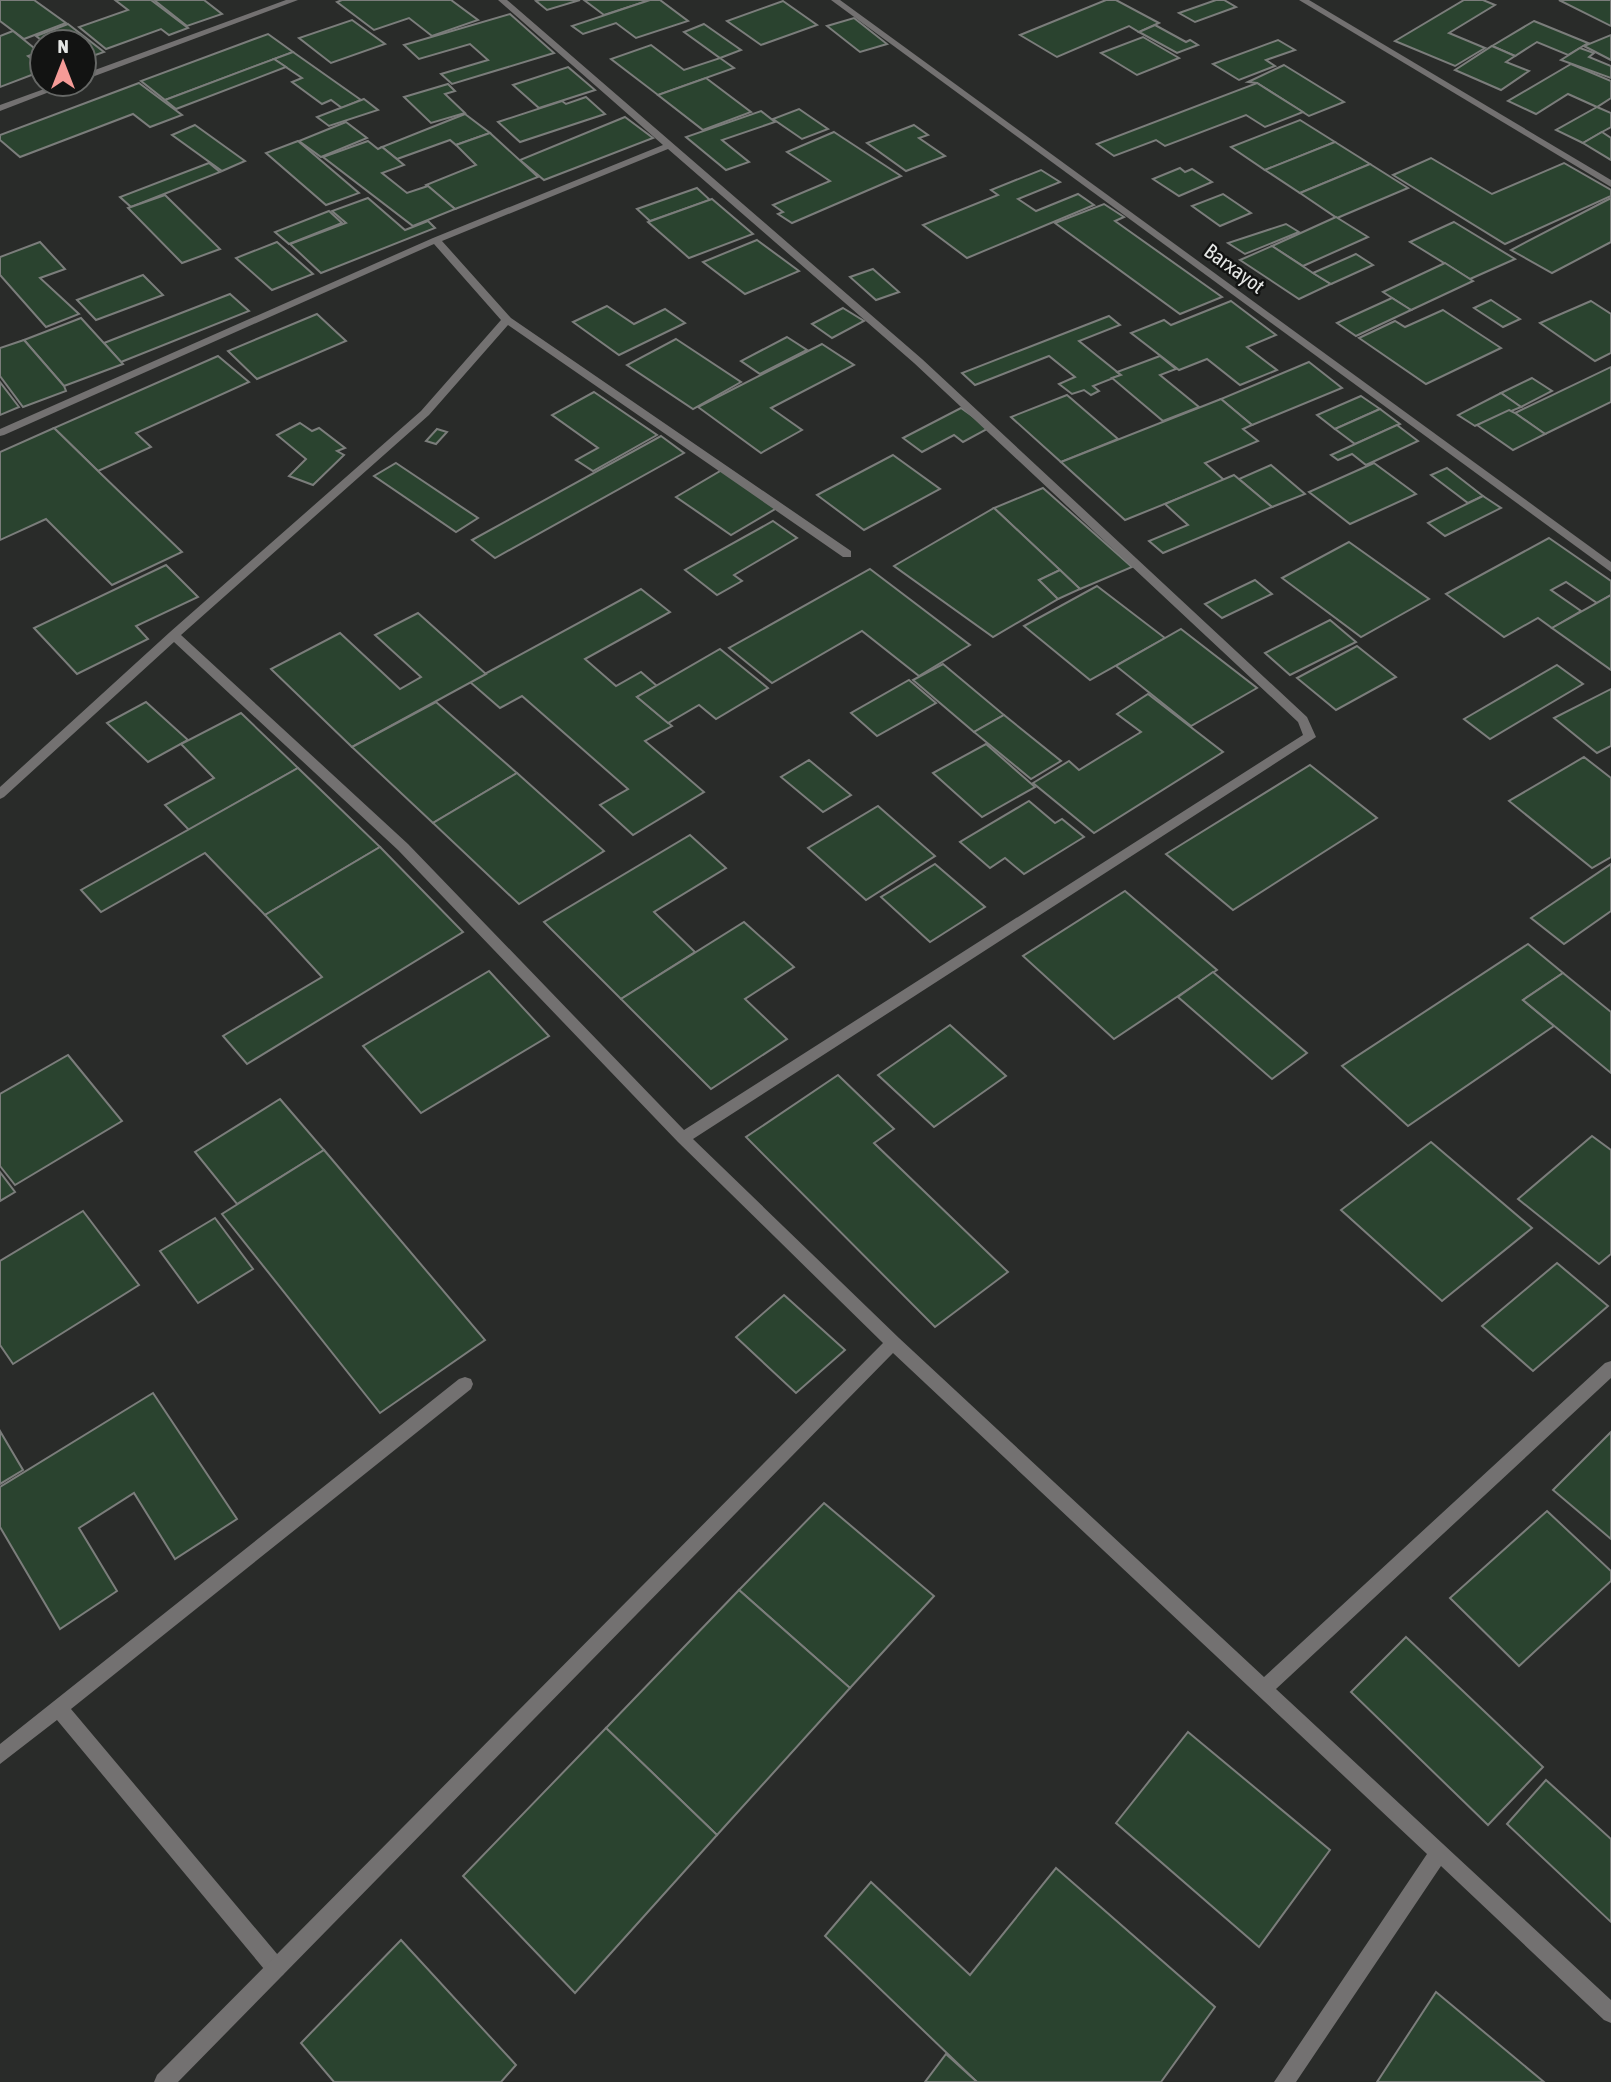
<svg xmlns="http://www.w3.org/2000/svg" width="1611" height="2082" viewBox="0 0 1611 2082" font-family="'Asap Condensed',sans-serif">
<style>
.building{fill:#2a432f;stroke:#7b7d7b;stroke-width:2}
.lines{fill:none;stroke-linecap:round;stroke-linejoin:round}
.service{fill:#737171;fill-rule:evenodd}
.minor{fill:#737171;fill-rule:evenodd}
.labels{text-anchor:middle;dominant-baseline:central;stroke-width:5;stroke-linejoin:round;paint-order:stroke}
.far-street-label{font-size:21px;fill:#e5e7e5;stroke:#121312}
</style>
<rect width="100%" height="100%" fill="#292b29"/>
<g class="building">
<polygon points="0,0 34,0 66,23 24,39 0,21"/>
<polygon points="115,0 151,0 188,28 169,35 161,29 106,49 79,27 128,10"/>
<polygon points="154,0 204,0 222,14 187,26"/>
<polygon points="342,0 451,0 478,20 432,36 409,18 374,30 337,2"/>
<polygon points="540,0 580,0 547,10 536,1"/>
<polygon points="584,0 650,0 604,15"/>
<polygon points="650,0 660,0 688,21 636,38 616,23 583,34 572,26"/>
<polygon points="1106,0 1116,0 1159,23 1139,32 1129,26 1057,57 1020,35"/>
<polygon points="1216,0 1224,0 1236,7 1195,22 1179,13"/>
<polygon points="1464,0 1483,0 1495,5 1449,33 1485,48 1455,66 1395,41"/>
<polygon points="1559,0 1611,0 1611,26"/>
<polygon points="783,1 817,25 761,45 727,21"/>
<polygon points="510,14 554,53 452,84 441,74 488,60 470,44 419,59 404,45"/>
<polygon points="854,18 887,44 860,52 827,26"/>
<polygon points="352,20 385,44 331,63 299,38"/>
<polygon points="1534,21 1588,43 1568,55 1537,42 1515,56 1492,46"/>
<polygon points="68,24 104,52 84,59 84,42 44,42 36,36"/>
<polygon points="704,24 741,50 720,58 684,32"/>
<polygon points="1155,25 1186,42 1190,40 1198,45 1177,53 1139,32"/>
<polygon points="13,31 39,52 28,56 42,67 42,71 0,87 0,36"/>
<polygon points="268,34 293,52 165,100 141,81"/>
<polygon points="1611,35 1611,60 1584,46"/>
<polygon points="1143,37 1179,58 1137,75 1101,53"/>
<polygon points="1278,40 1295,50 1266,60 1275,66 1239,80 1213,64"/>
<polygon points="651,45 684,70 720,58 734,68 658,95 611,59"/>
<polygon points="1492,46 1515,56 1506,62 1529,71 1501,90 1455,70"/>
<polygon points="1580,48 1594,53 1589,57 1611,66 1611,78 1561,60"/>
<polygon points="293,52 361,100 342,108 331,100 322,104 292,82 302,78 274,59"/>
<polygon points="274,59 286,67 176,109 165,100"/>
<polygon points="1571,64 1611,81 1611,98 1597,107 1568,94 1536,114 1508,101"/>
<polygon points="1284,65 1344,102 1309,116 1257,83 1248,82"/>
<polygon points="568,67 595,90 539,108 513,85"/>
<polygon points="706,78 751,112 703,130 658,95"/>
<polygon points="139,83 182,115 150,127 133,114 20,157 0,140 0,135"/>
<polygon points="1257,83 1303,112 1265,127 1246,115 1165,146 1156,140 1114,156 1097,144"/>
<polygon points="448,84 455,91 445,94 465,113 431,123 404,97"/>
<polygon points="586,97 605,114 520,142 498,122 562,101 566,104"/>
<polygon points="364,99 378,110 329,126 317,117"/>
<polygon points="1597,107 1611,113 1611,127 1602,132 1583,143 1556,130"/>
<polygon points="799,109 828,129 802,139 773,119"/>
<polygon points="761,111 775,122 722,140 749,162 726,170 686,137"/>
<polygon points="465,114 490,133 456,145 450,140 397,159 382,147"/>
<polygon points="625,117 653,138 544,180 520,160"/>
<polygon points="1300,120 1335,142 1265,170 1231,147"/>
<polygon points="346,122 367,138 321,157 299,141"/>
<polygon points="195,125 245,161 222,171 172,135"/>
<polygon points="914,125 928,135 919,138 945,156 906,171 867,143"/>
<polygon points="834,132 901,176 792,223 778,214 783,212 773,205 830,181 787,152"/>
<polygon points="1602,132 1611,138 1611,160 1583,143"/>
<polygon points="490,133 538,177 455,209 426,185 476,165 456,145"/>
<polygon points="298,141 359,193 326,205 266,153"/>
<polygon points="368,141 378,149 382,147 404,165 382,173 407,193 428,186 455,209 413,226 323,157"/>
<polygon points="1335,142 1370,164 1300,193 1265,170"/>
<polygon points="1431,158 1492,194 1564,163 1611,190 1611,196 1505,244 1393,175"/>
<polygon points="209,163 220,172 131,207 120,197"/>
<polygon points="1370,164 1408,188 1337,218 1300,193"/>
<polygon points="1180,168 1185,172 1192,169 1212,182 1179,196 1153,179"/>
<polygon points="1041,170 1060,182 1018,199 1036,211 1078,194 1094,205 967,258 923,225 998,195 991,190"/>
<polygon points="697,188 710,200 650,221 637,209"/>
<polygon points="1223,194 1251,213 1220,226 1192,206"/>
<polygon points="165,195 220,249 182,263 128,208"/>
<polygon points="368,198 405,230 428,221 435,228 321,273 290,244 346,223 332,211"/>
<polygon points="1611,198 1611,242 1552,273 1511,250"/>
<polygon points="712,199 753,234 689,258 648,222"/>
<polygon points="1104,204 1124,217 1115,221 1222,297 1180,314 1055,223"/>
<polygon points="329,211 342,223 289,244 275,232"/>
<polygon points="1336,217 1368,237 1303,266 1272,246"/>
<polygon points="1454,222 1515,259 1470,279 1410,242"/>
<polygon points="1286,224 1299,232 1245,254 1228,243"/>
<polygon points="757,240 799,271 745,294 703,262"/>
<polygon points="40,242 65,269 40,278 79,314 46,327 0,275 0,257"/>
<polygon points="277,242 313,274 272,290 236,258"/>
<polygon points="1272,246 1313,273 1331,284 1299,299 1240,260"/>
<polygon points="1356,254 1373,265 1331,284 1313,273"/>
<polygon points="1445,263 1473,281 1411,310 1383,292"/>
<polygon points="873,269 899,292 876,300 850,277"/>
<polygon points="143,275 163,295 96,320 77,300"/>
<polygon points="230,294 249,311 121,362 104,343"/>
<polygon points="1392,298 1411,310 1356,336 1337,323"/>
<polygon points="1491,300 1520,319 1503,327 1474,308"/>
<polygon points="1231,301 1276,335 1247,347 1277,370 1240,385 1207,359 1179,370 1131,333 1164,320 1171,325"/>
<polygon points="1591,301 1611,314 1611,353 1595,361 1540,323"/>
<polygon points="607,306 634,324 665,309 685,323 619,355 573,322"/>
<polygon points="843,308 864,321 832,338 812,324"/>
<polygon points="1443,310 1501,348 1426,384 1359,338 1395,321 1405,327"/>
<polygon points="317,314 346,341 257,379 228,351"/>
<polygon points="1109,316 1120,325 1079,341 1121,375 1093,386 1099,391 1091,395 1084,390 1072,394 1059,384 1075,377 1049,356 975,385 962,373"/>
<polygon points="81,318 123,364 64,386 24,340"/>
<polygon points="787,337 807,350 760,374 741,361"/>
<polygon points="676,339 741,382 693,409 627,365"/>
<polygon points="24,340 64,386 66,391 23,407 0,376 0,348"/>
<polygon points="822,344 854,365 771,408 802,430 761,453 698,407"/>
<polygon points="218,356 249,382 136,433 151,447 98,471 54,428"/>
<polygon points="1160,356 1176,369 1160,375 1199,407 1163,421 1112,378 1121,375 1117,372"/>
<polygon points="1309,362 1342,388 1252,425 1221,399"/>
<polygon points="1611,367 1611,402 1545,434 1515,413"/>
<polygon points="1532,378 1552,391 1521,407 1501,393"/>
<polygon points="0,382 19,407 0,415"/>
<polygon points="594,392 657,435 593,471 576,460 598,448 552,415"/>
<polygon points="1501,393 1521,407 1475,426 1458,415"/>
<polygon points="1067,395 1118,439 1061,462 1011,417"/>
<polygon points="1361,396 1380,409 1335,429 1317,415"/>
<polygon points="1221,399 1252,425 1243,429 1258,441 1205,463 1224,480 1125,520 1061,462"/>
<polygon points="961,408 989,428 963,442 954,435 922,452 903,438"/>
<polygon points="1380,409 1400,424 1355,444 1335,429"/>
<polygon points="1509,410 1515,413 1545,434 1513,450 1477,425"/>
<polygon points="300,423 312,431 319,428 345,448 337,451 344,455 313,485 289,476 306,459 277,435"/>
<polygon points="1397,425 1418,441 1366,465 1352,454 1338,460 1331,455"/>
<polygon points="54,428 98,471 182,552 112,585 46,519 0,540 0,452"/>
<polygon points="437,429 447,432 436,444 426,441"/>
<polygon points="661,436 684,453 495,558 472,540"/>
<polygon points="893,455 940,489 864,530 817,495"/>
<polygon points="396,463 478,518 456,532 374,476"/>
<polygon points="1374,463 1416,494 1350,524 1309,492"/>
<polygon points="1271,465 1305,494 1272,507 1239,479"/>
<polygon points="1447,468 1483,496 1468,503 1431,475"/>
<polygon points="722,470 777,508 731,535 676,497"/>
<polygon points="1234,475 1272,507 1163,553 1149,541 1188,525 1165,504"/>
<polygon points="1043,488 1132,567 1080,589 994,508"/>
<polygon points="1483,496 1501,508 1445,536 1428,523"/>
<polygon points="994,508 1060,570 1039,580 1058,599 993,637 894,566"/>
<polygon points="773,521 797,538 734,575 742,581 717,595 685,570"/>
<polygon points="1549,538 1611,581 1611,595 1597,603 1566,582 1551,590 1581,611 1552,628 1538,618 1504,637 1446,594"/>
<polygon points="1349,542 1429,599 1361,637 1282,578"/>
<polygon points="166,565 198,597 136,626 148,639 77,674 34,628"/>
<polygon points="870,569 970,645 919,676 862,631 772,683 729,648"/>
<polygon points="1060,570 1080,589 1058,599 1039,580"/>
<polygon points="1255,580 1272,594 1222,618 1205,604"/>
<polygon points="1097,586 1165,638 1090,680 1024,626"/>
<polygon points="641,589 670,612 585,659 616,686 641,672 657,686 637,697 672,726 645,741 704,792 633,835 600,805 628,789 522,696 500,708 470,682"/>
<polygon points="1611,595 1611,670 1552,628"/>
<polygon points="418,613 486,674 352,747 271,669 340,633 400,689 421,677 375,635"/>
<polygon points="1330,620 1356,642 1290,675 1265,653"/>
<polygon points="1181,629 1257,688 1191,726 1116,666"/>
<polygon points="1357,646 1396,677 1336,710 1297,678"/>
<polygon points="720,649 768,688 716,719 699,705 668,723 637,697"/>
<polygon points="943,664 1004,715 974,732 913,680"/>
<polygon points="1557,665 1583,684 1490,739 1464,719"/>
<polygon points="909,680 936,703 877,736 851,713"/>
<polygon points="1611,689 1611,746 1597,753 1554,718"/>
<polygon points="1148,694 1223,752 1094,833 1033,783 1069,761 1079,770 1141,732 1117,714"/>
<polygon points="146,702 188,740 148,762 107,723"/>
<polygon points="436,702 517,773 433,823 352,747"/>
<polygon points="241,713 298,768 189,830 165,805 214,778 181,744"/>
<polygon points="1004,715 1061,761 1031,779 974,732"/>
<polygon points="986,744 1035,787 982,817 933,773"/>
<polygon points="1584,757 1611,778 1611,857 1592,868 1509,801"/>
<polygon points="809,760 851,795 823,812 781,777"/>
<polygon points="1310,765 1377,818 1233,910 1166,854"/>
<polygon points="298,768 380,847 265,915 205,853 101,912 81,890"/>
<polygon points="517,773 604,851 519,904 433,823"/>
<polygon points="1029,801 1055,823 1062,819 1084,837 1024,874 1005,858 990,868 960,842"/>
<polygon points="878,806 935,856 866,900 808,848"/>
<polygon points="690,835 726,868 654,912 695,952 621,999 544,922"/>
<polygon points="380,847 463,932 247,1064 223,1036 322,977 265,915"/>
<polygon points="935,864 985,907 930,942 881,897"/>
<polygon points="1611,864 1611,911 1564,944 1531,918"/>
<polygon points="1125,891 1217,970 1114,1039 1023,956"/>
<polygon points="744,922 794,967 745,999 787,1039 711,1089 621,999"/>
<polygon points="1528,944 1563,973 1523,1000 1554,1026 1408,1126 1342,1066"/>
<polygon points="489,971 549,1036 421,1113 363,1046"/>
<polygon points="1213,972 1307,1053 1272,1079 1178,997"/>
<polygon points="1563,973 1611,1012 1611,1073 1523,1000"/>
<polygon points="950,1025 1006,1076 934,1127 878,1075"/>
<polygon points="68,1055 122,1121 15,1185 0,1166 0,1094"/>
<polygon points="838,1075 894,1129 874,1143 1008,1272 935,1327 746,1137"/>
<polygon points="280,1099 324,1150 237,1204 195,1152"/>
<polygon points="1592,1136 1611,1150 1611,1254 1599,1264 1518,1199"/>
<polygon points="1431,1142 1532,1228 1442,1301 1341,1210"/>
<polygon points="324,1150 485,1340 380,1413 222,1214"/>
<polygon points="0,1172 15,1192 0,1201"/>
<polygon points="83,1211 139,1285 13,1364 0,1345 0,1261"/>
<polygon points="215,1218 253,1269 198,1303 160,1251"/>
<polygon points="1557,1263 1608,1306 1533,1371 1482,1326"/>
<polygon points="784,1295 845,1350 796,1393 736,1337"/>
<polygon points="153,1393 237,1519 175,1559 134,1493 79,1528 117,1591 60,1629 0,1527 0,1487"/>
<polygon points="0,1431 23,1470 0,1484"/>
<polygon points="1611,1432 1611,1539 1553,1490"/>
<polygon points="824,1503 934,1596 850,1688 739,1590"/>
<polygon points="1547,1511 1611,1571 1611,1581 1519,1666 1450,1598"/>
<polygon points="739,1590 850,1688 717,1835 606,1728"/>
<polygon points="1406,1637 1543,1767 1488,1825 1351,1692"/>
<polygon points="606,1728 717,1835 575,1993 463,1876"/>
<polygon points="1188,1732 1330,1850 1259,1947 1116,1823"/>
<polygon points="1546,1780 1611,1839 1611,1922 1507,1824"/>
<polygon points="1056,1868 1215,2007 1161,2082 977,2082 825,1936 871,1882 970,1975"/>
<polygon points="401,1940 516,2065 501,2082 334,2082 301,2043"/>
<polygon points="1436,1992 1544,2082 1377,2082"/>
<polygon points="946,2054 977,2082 925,2082"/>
</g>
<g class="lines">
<polygon class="service" points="465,1377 471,1379 473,1384 471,1389 71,1709 283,1961 285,1968 283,1975 276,1977 269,1975 57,1720 0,1764 0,1744 459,1379"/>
<g class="minor">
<polygon points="286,0 298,0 84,80 84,74"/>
<path d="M498 0H507L922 359 1307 717 1316 737 693 1139 899 1338 1264 1677 1605 1363 1611 1361V1378L1276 1689 1611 2000V2023L1604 2020 1441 1866 1296 2082H1274L1427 1854 893 1353 178 2082H154L157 2075 883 1343 678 1142 398 850 174 642 4 797 0 799V787L170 632 421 411 501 320 434 244 4 435 0 436V429L433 238 663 145ZM668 149 914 363 1298 722 1303 735 684 1130 408 844 181 635 429 415 508 325 843 557H851V551L511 318 442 241Z"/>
<polygon points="831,0 840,0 1611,562 1611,572"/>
<polygon points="1299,0 1309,0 1611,180 1611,187"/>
<polygon points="58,84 70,84 0,111 0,105"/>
</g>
</g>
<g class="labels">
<g class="far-street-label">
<text transform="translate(1235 268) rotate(36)">Barxayot</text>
</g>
</g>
<g transform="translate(63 63)"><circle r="33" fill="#121312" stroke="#666866" stroke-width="2"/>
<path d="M0-5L12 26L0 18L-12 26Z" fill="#f59b97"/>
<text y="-10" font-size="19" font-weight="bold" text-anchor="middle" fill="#e5e7e5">N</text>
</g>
</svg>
